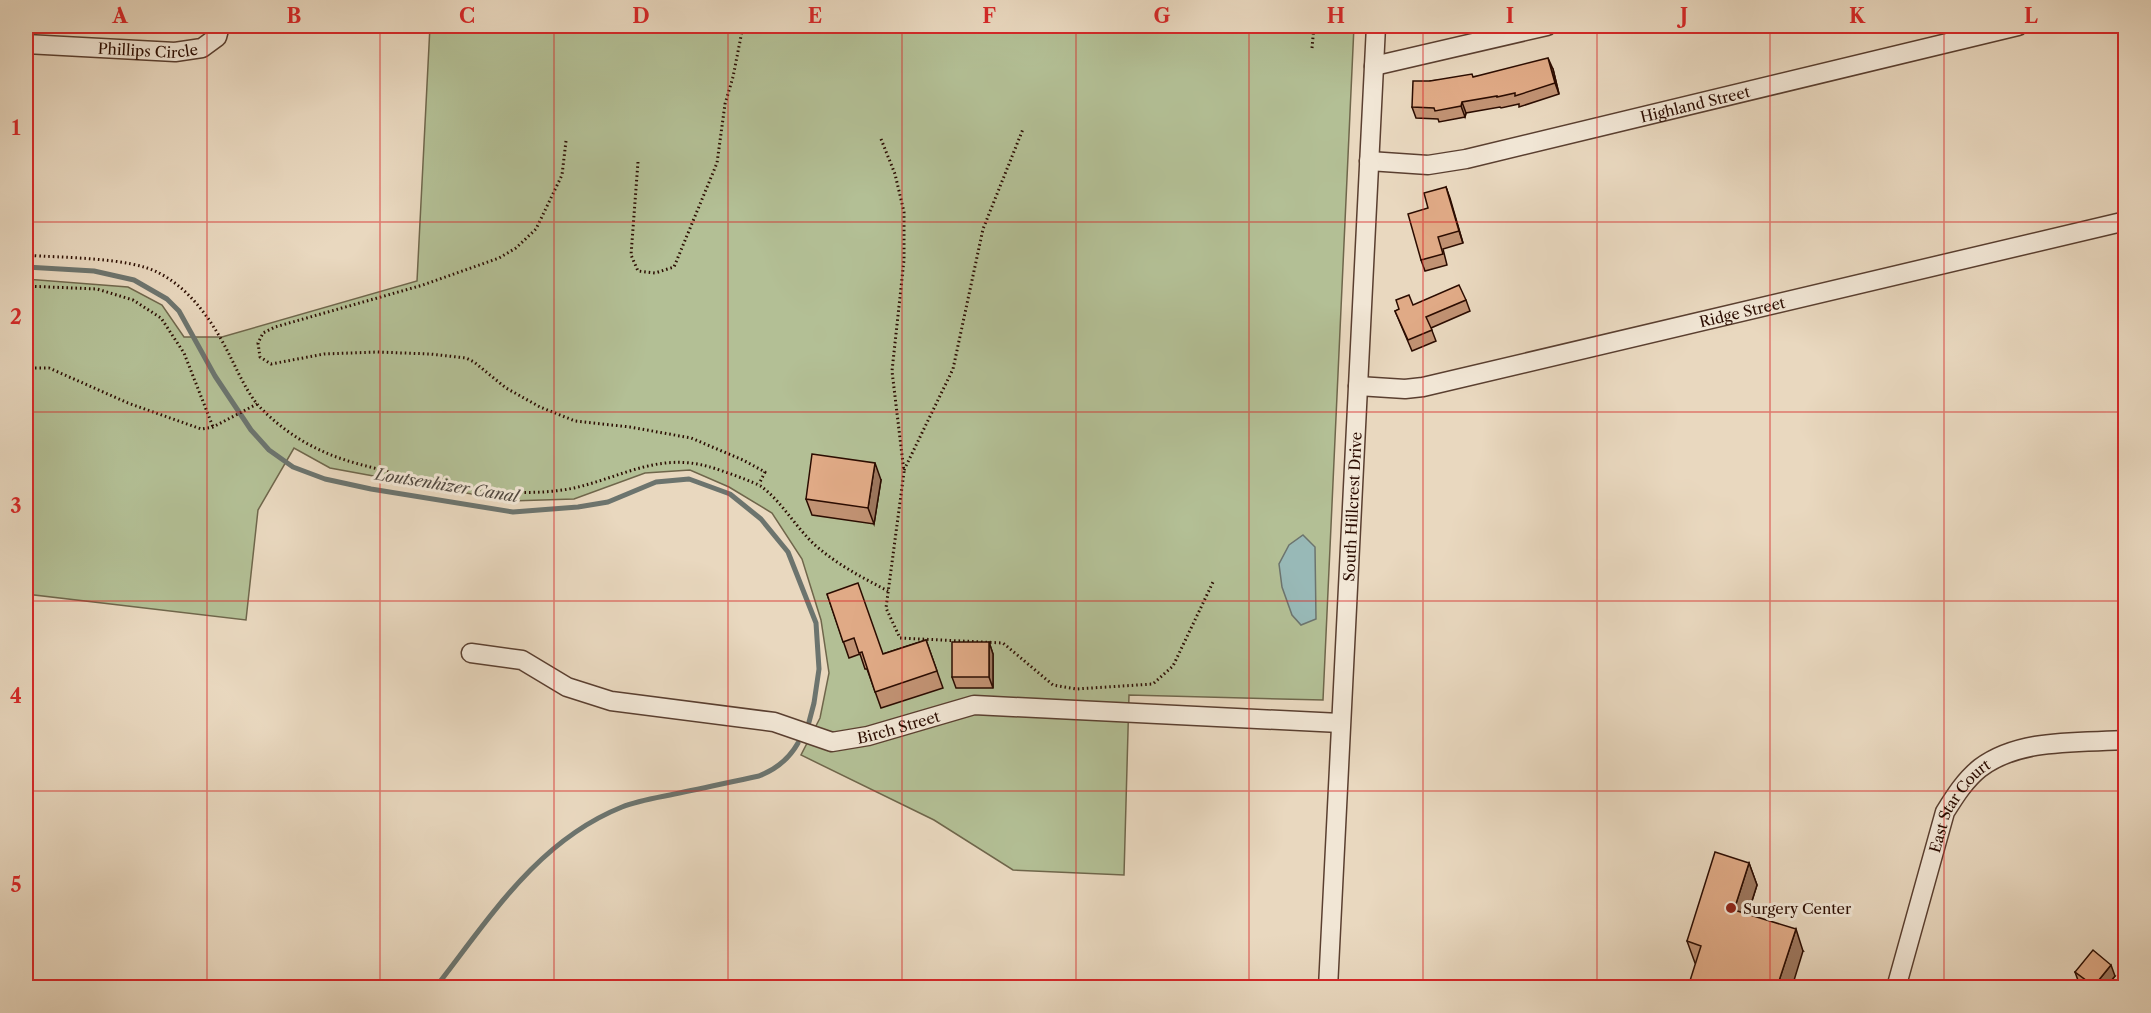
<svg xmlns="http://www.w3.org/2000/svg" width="2151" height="1013" viewBox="0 0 2151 1013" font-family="'Libre Caslon Text',serif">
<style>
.green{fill:#b3bf95;stroke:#6f664b;stroke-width:1.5}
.water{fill:#98b9b7;stroke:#6c746e;stroke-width:1.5}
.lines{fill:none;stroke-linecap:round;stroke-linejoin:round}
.stream{stroke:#6c746e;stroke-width:5}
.minor-casing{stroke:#5a3f30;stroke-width:21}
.path{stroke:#2b0c01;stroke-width:3;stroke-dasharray:1.5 3;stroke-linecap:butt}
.minor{stroke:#f1e6d5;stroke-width:18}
.wall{fill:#c19273;stroke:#2b0c01;stroke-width:1.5}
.shaded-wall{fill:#9d775e;stroke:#2b0c01;stroke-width:1.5}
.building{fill:#e0aa86;stroke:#2b0c01;stroke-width:1.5}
.grid{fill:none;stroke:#d62828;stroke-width:1.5;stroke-opacity:0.55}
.poi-dot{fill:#8f2418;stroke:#f1e6d5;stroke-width:2}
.labels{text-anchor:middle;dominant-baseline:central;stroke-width:6;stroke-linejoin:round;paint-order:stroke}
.street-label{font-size:15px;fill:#2b0c01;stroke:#f1e6d5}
.poi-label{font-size:15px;fill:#2b0c01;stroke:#f1e6d5;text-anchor:start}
.water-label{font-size:16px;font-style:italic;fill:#514941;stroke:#f1e6d5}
.neatline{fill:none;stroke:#d62828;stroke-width:2}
.grid-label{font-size:20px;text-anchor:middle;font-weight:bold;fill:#d62828}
</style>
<rect width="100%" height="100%" fill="#e9d8bf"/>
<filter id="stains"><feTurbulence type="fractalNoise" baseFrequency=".00333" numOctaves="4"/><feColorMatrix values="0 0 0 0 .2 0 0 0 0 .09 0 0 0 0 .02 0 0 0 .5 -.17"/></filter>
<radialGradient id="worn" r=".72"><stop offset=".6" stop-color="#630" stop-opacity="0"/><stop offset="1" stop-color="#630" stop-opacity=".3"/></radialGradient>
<polygon class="green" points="430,26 1354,26 1323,700 1129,695 1124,875 1013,870 934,820 801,755 820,718 829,673 821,620 802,559 772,513 729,487 690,470 645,473 574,499 510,501 330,468 294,448 258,510 246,620 26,594 26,279 128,287 162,305 184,337 222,337 417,281"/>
<polygon class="water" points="1303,535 1315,547 1316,619 1301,625 1292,615 1282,587 1279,564 1289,545"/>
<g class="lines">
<g class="stream">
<polyline points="26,267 94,271 134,280 167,299 179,311 215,376 251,430 269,450 293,467 325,479 371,489 513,512 578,507 608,502 656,482 689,479 730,494 761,519 788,552 816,623 819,669 814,703 809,722"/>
<path d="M435 988C489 919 537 841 622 807 637 801 655 798 670 795 700 789 730 782 759 776 777 769 789 759 798 743"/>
</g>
<g class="minor-casing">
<g id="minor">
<path id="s1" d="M26 44 175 52 202 48 217 37 220 26"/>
<polyline points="1374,66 1547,26"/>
<path id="s2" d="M1369 161 1428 165 1466 159 2018 26"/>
<path id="s3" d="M1358 386 1405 389 1423 387 2126 221"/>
<path id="s4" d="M471 653 522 660 567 687 611 701 774 722 832 742 868 736 974 705 1340 723"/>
<path id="s5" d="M1328 988 1376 26"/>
<path id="s6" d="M1896 988 1945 812C1955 796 1965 780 1980 768 2020 738 2078 743 2126 740"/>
</g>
</g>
<g class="path">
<polyline points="1312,48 1314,26"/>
<polyline points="881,139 895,174 904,212 904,260 892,371 904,472 886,608 900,638 1003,643 1053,685 1076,689 1153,684 1173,666 1214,580"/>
<polyline points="566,141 562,175 536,229 516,248 499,258 423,285 275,327 263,333 258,343 260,357 271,364 324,354 377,352 430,354 466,358 474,362 506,388 540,407 575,421 630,427 691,438 743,460 765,472 759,484"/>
<polyline points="638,162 631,255 638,271 655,273 674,267 717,163 725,104 733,77 743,26"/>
<path d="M26 255C61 258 130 257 159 273 192 290 214 324 230 356 238 372 246 390 257 404 274 423 299 441 322 451 343 461 367 466 389 472 446 485 516 500 574 488 622 477 659 452 710 467 718 469 757 483 762 487 783 503 796 528 816 546 838 565 863 578 888 591"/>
<polyline points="26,286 97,289 133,300 161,318 184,353 213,427"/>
<polyline points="26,368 49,368 128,403 201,429 213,427 257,404"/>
<polyline points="904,470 953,369 983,229 1023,129"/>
</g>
<use href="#minor" class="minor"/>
</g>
<g class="wall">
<polygon points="1553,69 1559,94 1519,107 1519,104 1501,108 1500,107 1466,113 1465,117 1439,122 1438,119 1416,118 1412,107 1430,81"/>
<polygon points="1446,187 1463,243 1443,249 1447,265 1425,271 1421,260 1428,208"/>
<polygon points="1466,300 1470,311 1431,328 1436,341 1412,351 1395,311 1413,305"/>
<polygon points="881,480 874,524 812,515 806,499"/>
<polygon points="827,594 883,654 926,640 943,688 881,708 867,669 865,669 860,654 849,658"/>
<polygon points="989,642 993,654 993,688 956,688 952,677"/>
<polygon points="1749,863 1757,885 1748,914 1803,951 1695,963 1687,941"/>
<polygon points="2075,972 2115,976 2106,987 2085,987 2079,983"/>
</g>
<g class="shaded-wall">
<polygon points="1548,58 1553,69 1559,94 1555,83"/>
<polygon points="1462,102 1466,113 1465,117 1461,106"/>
<polygon points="1446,187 1450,198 1463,243 1459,231"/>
<polygon points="875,463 881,480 874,524 868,508"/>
<polygon points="989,642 993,654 993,688 989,677"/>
<polygon points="1749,863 1757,885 1742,932 1734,910"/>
<polygon points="1796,929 1803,951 1792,987 1777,987"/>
<polygon points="2111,965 2115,976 2106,987 2094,987 2094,986"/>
</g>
<g class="building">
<polygon points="1548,58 1555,83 1515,96 1515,93 1497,97 1497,96 1462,102 1461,106 1435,111 1434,108 1412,107 1413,81 1430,81 1472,74 1473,77"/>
<polygon points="1446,187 1459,231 1438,237 1443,254 1421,260 1408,214 1428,208 1424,193"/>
<polygon points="1459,285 1466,300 1426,317 1432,330 1408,340 1395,311 1399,309 1396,300 1409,295 1413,305"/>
<polygon points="812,454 875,463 868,508 806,499"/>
<polygon points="858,583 883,654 926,640 937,671 875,692 862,652 859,653 854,638 843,642 827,594"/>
<rect x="952" y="642" width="37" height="35"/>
<polygon points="1715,852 1749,863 1734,910 1796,929 1777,987 1688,987 1701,946 1687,941"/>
<polygon points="2093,950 2111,965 2094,986 2075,972"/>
</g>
<path class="grid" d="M207 26V988M380 26V988M554 26V988M728 26V988M902 26V988M1076 26V988M1249 26V988M1423 26V988M1597 26V988M1770 26V988M1944 26V988M26 222H2126M26 412H2126M26 601H2126M26 791H2126"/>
<circle class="poi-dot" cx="1731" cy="908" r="6"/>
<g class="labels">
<g class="street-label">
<text stroke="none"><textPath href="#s1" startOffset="122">Phillips Circle</textPath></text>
<text stroke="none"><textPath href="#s2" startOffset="333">Highland Street</textPath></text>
<text stroke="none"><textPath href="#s3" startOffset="393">Ridge Street</textPath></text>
<text stroke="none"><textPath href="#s5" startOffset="482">South Hillcrest Drive</textPath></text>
<text stroke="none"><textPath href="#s4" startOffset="444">Birch Street</textPath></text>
<text stroke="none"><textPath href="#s6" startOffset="195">East Star Court</textPath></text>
</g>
<g class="poi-label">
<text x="1743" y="908">Surgery Center</text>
</g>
<g class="water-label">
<text transform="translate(447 485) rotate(9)">Loutsenhizer Canal</text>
</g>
</g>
<rect width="2151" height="1013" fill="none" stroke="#e9d8bf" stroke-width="66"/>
<rect x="33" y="33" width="2085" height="947" class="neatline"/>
<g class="grid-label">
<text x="120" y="23">A</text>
<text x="294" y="23">B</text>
<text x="467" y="23">C</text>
<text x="641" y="23">D</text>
<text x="815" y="23">E</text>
<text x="989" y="23">F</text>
<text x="1162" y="23">G</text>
<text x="1336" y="23">H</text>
<text x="1510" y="23">I</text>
<text x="1684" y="23">J</text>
<text x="1857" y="23">K</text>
<text x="2031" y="23">L</text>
<text x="16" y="135">1</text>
<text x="16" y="324">2</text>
<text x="16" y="513">3</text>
<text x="16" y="703">4</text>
<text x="16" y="892">5</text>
</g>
<rect width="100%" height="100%" filter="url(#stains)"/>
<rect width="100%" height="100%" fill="url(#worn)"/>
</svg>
